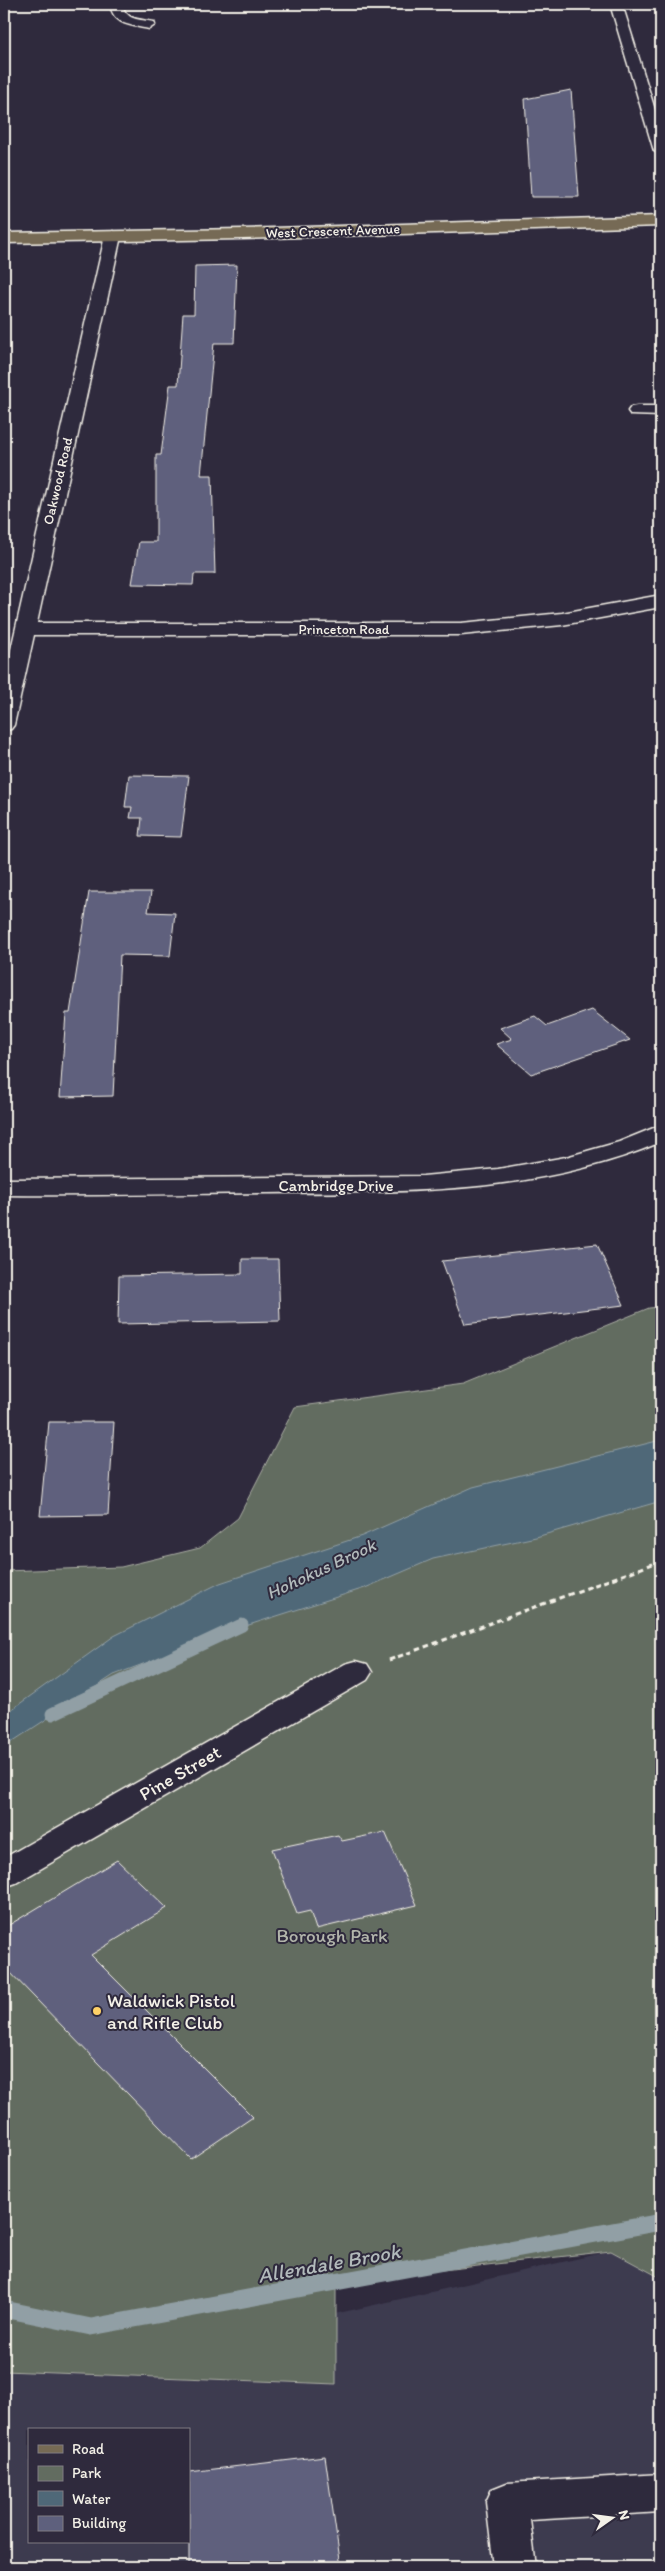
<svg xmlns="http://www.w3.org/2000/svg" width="665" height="2571" viewBox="0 0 665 2571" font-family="Itim,sans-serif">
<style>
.built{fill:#3d3a50;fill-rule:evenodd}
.green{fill:#626c60;stroke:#abaea4}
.water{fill:#4f6878;stroke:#919fa5}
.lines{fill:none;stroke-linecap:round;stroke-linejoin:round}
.stream-far1{stroke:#919fa5;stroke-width:13}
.stream{stroke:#919fa5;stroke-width:17}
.building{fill:#5e607d;stroke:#f4f1e8}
.minor-casing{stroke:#f4f1e8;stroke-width:3}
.major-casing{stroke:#f4f1e8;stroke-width:3}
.path{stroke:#f4f1e8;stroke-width:3;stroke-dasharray:5.5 4;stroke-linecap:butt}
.minor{fill:#2f2a3d;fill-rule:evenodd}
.major{fill:#766a54;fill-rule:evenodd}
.poi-dot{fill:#ffd166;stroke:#2f2a3d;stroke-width:2}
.labels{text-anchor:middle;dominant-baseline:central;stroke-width:4;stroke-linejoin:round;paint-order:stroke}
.far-street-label{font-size:14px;fill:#f4f1e8;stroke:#2f2a3d}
.street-label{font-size:16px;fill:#f4f1e8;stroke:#2f2a3d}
.water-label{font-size:18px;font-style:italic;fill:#b2babb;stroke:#2f2a3d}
.near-street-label{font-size:19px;fill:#f4f1e8;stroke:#2f2a3d}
.near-park-label{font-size:19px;fill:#b2b5ab;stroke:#2f2a3d}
.near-poi-label{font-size:19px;fill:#f4f1e8;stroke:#2f2a3d;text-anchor:start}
.near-water-label{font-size:21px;font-style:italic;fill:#b2babb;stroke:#2f2a3d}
</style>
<rect width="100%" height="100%" fill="#2f2a3d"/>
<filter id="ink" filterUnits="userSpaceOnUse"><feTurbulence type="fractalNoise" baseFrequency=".02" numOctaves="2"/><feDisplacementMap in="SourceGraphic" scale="10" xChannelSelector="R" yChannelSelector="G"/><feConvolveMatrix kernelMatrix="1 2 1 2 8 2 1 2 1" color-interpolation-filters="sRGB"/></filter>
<g filter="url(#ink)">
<path class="built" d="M611 2251 661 2278V2567H4V2371L336 2384 317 2318ZM29 2430H189V2542H29Z"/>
<polygon class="green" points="661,1307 661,2278 611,2251 336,2282 336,2384 4,2371 4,1571 121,1567 200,1548 238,1518 295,1407 463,1384 649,1308"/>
<polygon class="water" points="661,1440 661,1501 536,1537 433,1559 365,1588 233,1630 114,1675 4,1747 4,1715 114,1636 220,1583 362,1536 473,1487"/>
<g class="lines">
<polyline class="stream-far1" points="52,1714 242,1625"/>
<polyline class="stream" points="4,2309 91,2327 661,2222"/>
</g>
<g class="building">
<polygon points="571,90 579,197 531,197 525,99"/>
<polygon points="237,265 234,343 214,343 201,475 212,475 215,574 194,574 193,585 132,584 139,542 156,542 156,455 161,455 170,385 178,385 183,314 194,314 195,266"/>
<polygon points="129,775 189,776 181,837 140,836 142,818 130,818 132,807 125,807"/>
<polygon points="89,892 151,892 148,912 175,913 170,956 120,955 113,1096 60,1097 66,1013 70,1013"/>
<polygon points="592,1010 630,1040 531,1074 496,1044 512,1039 500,1028 535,1016 547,1026"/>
<polygon points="597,1244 624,1305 465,1324 442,1261"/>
<polygon points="242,1259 278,1259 280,1321 118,1324 119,1276 242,1274"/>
<polygon points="49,1422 114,1422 108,1515 40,1516"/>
<polygon points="385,1832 417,1905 316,1929 310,1911 297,1914 272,1849 338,1835 342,1841"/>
<polygon points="117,1860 167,1908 91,1955 253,2117 191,2159 4,1966 4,1928"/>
<polygon points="325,2456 341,2567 189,2567 189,2472"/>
</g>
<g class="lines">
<g class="minor-casing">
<g id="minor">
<path d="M110 4H122C126 21 139 19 154 22L155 25 149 29C131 25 113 25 110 4Z"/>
<polygon points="610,4 622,4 661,129 661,155 654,151"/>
<polygon points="113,231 121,236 37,623 461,623 562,613 661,595 661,607 562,625 461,635 34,635 14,725 11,729 4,731 4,680 105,236"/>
<polygon points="637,406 661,406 661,416 631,415 628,411 631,407"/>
<path d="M661 1125V1142C537 1195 401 1192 268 1193 180 1194 92 1196 4 1195V1179L423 1176 498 1169 566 1157 619 1142Z"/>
<polygon points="356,1661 367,1664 372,1672 367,1680 16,1883 4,1887 4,1858 345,1664"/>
<polygon points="661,2474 661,2512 530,2520 536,2567 494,2567 486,2502 492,2489 507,2483"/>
</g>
</g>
<g class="major-casing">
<polygon id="major" points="661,216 661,226 242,239 4,243 4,233 242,229"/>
</g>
<polyline class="path" points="389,1660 661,1561"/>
<use href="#minor" class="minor"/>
<use href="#major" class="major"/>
</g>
</g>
<circle class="poi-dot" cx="97" cy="2011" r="5"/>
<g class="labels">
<g class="far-street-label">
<text transform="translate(333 231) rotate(-2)">West Crescent Avenue</text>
<text transform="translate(58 481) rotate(-77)">Oakwood Road</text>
<text x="344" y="629">Princeton Road</text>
</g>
<g class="street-label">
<text x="336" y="1185">Cambridge Drive</text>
</g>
<g class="water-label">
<text transform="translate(321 1569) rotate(-25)">Hohokus Brook</text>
</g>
<g class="near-street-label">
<text transform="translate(180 1773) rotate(-30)">Pine Street</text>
</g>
<g class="near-park-label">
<text x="332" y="1935">Borough Park</text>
</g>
<g class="near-poi-label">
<text x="107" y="2000">Waldwick Pistol<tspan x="107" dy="22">and Rifle Club</tspan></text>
</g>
<g class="near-water-label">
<text transform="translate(329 2263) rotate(-10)">Allendale Brook</text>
</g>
</g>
<rect width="665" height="2571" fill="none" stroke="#2f2a3d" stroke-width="20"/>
<rect x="10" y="10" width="645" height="2551" fill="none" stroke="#f4f1e8" stroke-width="2" filter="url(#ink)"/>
<rect x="28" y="2428" width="162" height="115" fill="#2f2a3d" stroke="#7e7a81"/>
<rect x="38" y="2445" width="25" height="8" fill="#766a54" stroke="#7e7a81"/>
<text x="72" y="2454" font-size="15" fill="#f4f1e8">Road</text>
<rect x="38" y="2466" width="25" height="15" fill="#626c60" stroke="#7e7a81"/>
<text x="72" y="2478" font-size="15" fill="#f4f1e8">Park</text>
<rect x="38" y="2491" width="25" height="15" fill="#4f6878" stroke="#7e7a81"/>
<text x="72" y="2504" font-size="15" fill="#f4f1e8">Water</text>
<rect x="38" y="2516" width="25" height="15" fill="#5e607d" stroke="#7e7a81"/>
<text x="72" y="2528" font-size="15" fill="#f4f1e8">Building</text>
<g transform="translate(612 2518) rotate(76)" stroke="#2f2a3d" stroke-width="4" paint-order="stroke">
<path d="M0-4L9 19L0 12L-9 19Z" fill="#f4f1e8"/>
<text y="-8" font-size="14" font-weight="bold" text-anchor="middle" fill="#f4f1e8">N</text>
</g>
</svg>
